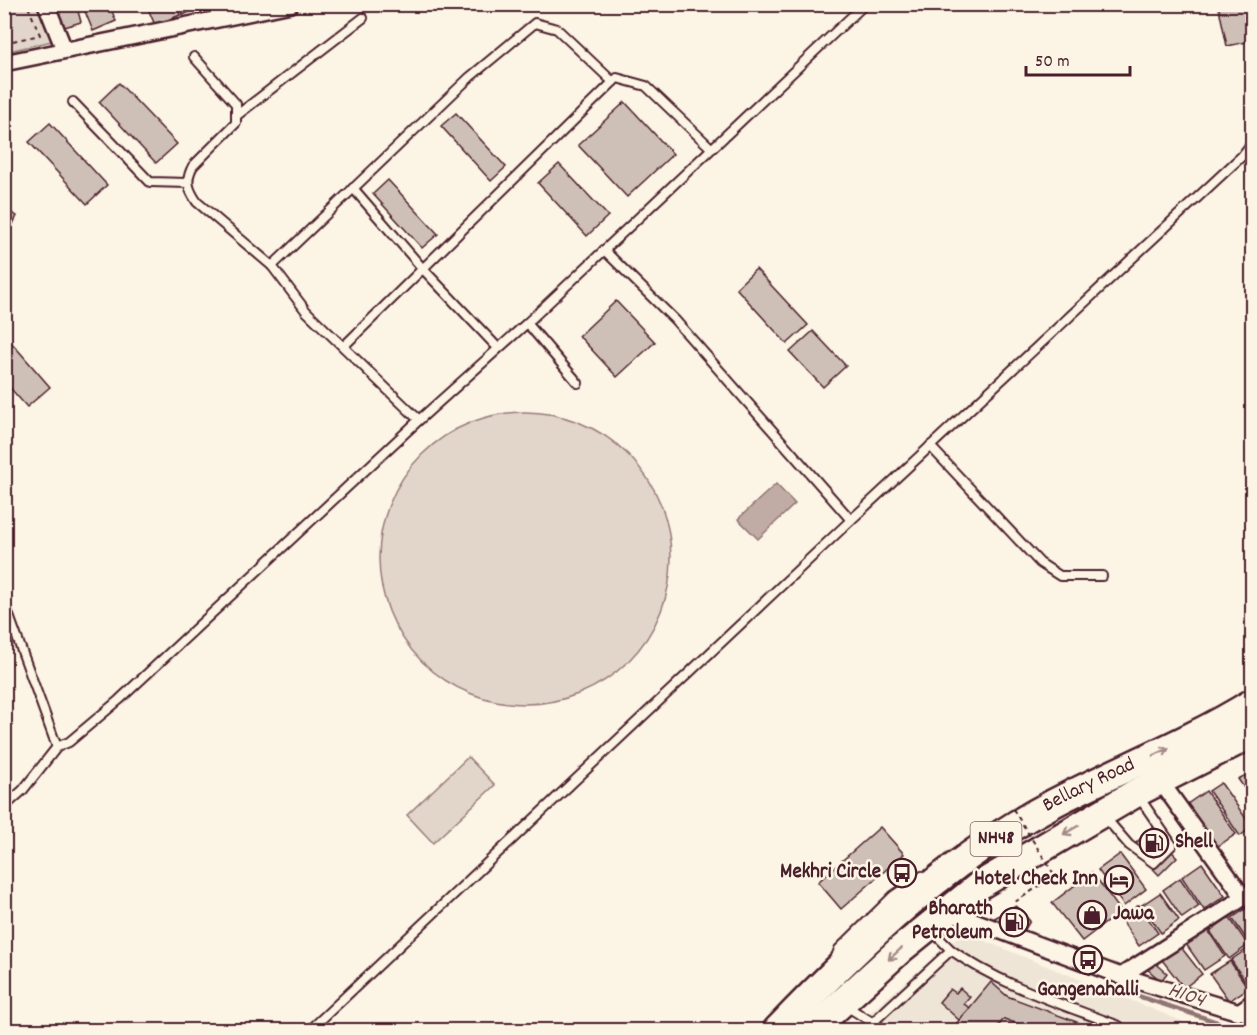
<svg xmlns="http://www.w3.org/2000/svg" width="1257" height="1035" viewBox="0 0 1257 1035" font-family="Dekko,sans-serif">
<style>
.built{fill:#eee5d7}
.green{fill:#e2d5ca;stroke:#967a7a;stroke-width:1.5}
.water{fill:#c0aca5;stroke:#917474;stroke-width:1.5}
.lines{fill:none;stroke-linecap:round;stroke-linejoin:round}
.stream{stroke:#917474;stroke-width:4.5}
.building{fill:#cfc0b7;stroke:#4a1f2b;stroke-width:1.5}
.lane-casing{stroke:#4a1f2b;stroke-width:12}
.street-casing{stroke:#4a1f2b;stroke-width:20}
.highway-casing{stroke:#4a1f2b;stroke-width:32}
.path{stroke:#4a1f2b;stroke-width:2;stroke-dasharray:4.5 4.5;stroke-linecap:butt}
.lane{stroke:#fcf5e5;stroke-width:8}
.street{stroke:#fcf5e5;stroke-width:15}
.highway{stroke:#fcf5e5;stroke-width:27}
.path-bridge{stroke:#4a1f2b;stroke-width:2;stroke-dasharray:4.5 4.5;stroke-linecap:butt}
.oneway{stroke:#a38a88}
.labels{text-anchor:middle;dominant-baseline:central;stroke-width:5;stroke-linejoin:round;paint-order:stroke}
.shield{fill:#fcf5e5;stroke:#7f5f63;stroke-width:1.5}
.shield-label{font-size:20px;font-weight:bold;fill:#4a1f2b}
.street-label{font-size:21px;fill:#4a1f2b;stroke:#fcf5e5}
.poi-label{font-size:21px;font-weight:bold;fill:#4a1f2b;stroke:#fcf5e5;text-anchor:end}
.water-label{font-size:22px;font-style:italic;fill:#6d4950;stroke:#fcf5e5}
</style>
<rect width="100%" height="100%" fill="#fcf5e5"/>
<filter id="ink" filterUnits="userSpaceOnUse"><feTurbulence type="fractalNoise" baseFrequency=".0167" numOctaves="2"/><feDisplacementMap in="SourceGraphic" scale="12" xChannelSelector="R" yChannelSelector="G"/><feConvolveMatrix kernelMatrix="1 2 1 2 8 2 1 2 1" color-interpolation-filters="sRGB"/></filter>
<g filter="url(#ink)">
<polygon class="built" points="963,932 1204,1030 850,1030"/>
<g class="green">
<polygon points="4,5 37,5 52,41 5,52"/>
<circle cx="525" cy="558" r="146"/>
<polygon points="468,757 495,785 433,843 407,815"/>
</g>
<polygon class="water" points="776,484 795,504 758,539 738,519"/>
<g class="lines">
<polyline class="stream" points="1126,992 1223,1024 1236,1030"/>
</g>
<g class="building">
<polygon points="51,4 76,4 81,22 58,29"/>
<polygon points="82,4 109,4 116,21 93,31"/>
<polygon points="146,4 176,4 180,15 155,25"/>
<polygon points="178,4 207,4 183,15"/>
<polygon points="1218,4 1252,4 1252,41 1227,46"/>
<polygon points="119,83 177,144 156,163 99,102"/>
<polygon points="625,102 673,154 627,197 578,145"/>
<polygon points="456,113 506,167 491,181 441,126"/>
<polygon points="50,123 107,185 87,204 29,142"/>
<polygon points="559,164 608,216 587,236 538,183"/>
<polygon points="388,180 438,234 422,248 373,194"/>
<polygon points="4,209 17,216 4,242"/>
<polygon points="756,269 808,325 787,344 736,288"/>
<polygon points="616,301 655,342 617,377 579,336"/>
<polygon points="813,331 846,366 823,387 790,352"/>
<polygon points="4,334 50,387 27,407 4,381"/>
<polygon points="1252,772 1252,799 1238,779"/>
<polygon points="1221,783 1252,827 1240,836 1209,791"/>
<polygon points="1206,791 1236,834 1212,850 1183,807"/>
<polygon points="880,827 904,854 841,909 818,882"/>
<polygon points="1150,829 1177,857 1159,875 1132,847"/>
<polygon points="1120,854 1146,889 1124,906 1098,870"/>
<polygon points="1202,863 1225,896 1204,910 1182,877"/>
<polygon points="1092,872 1121,911 1082,941 1052,903"/>
<polygon points="1180,878 1199,906 1182,918 1163,890"/>
<polygon points="1160,893 1179,920 1161,933 1142,905"/>
<polygon points="1139,905 1158,933 1139,946 1120,918"/>
<polygon points="1016,906 1030,921 1022,934 991,920"/>
<polygon points="1250,906 1252,910 1252,941 1249,943 1232,918"/>
<polygon points="1229,917 1248,945 1229,959 1210,931"/>
<polygon points="1207,929 1225,956 1204,970 1186,944"/>
<polygon points="1180,946 1202,974 1184,988 1162,960"/>
<polygon points="1250,947 1252,985 1249,987 1231,960"/>
<polygon points="1152,960 1167,973 1161,981 1146,968"/>
<polygon points="1230,961 1248,988 1229,1001 1210,974"/>
<polygon points="991,982 1007,996 1098,1030 1035,1030 1004,1019 995,1030 951,1030"/>
<polygon points="960,988 970,997 964,1004 970,1008 959,1020 939,1002 950,989 956,993"/>
</g>
<g class="lines">
<g class="lane-casing">
<g id="lane">
<polyline points="73,102 150,182 188,183"/>
<polyline points="236,116 363,18"/>
<polyline points="353,188 423,269 498,348"/>
<polyline points="604,250 675,320 851,520"/>
<polyline points="272,266 470,77 535,23 557,29 613,82"/>
<polyline points="527,323 578,383"/>
<polyline points="344,346 617,78 646,86 711,148"/>
<polyline points="419,420 527,323 865,4"/>
<polyline points="930,446 1040,563 1060,576 1102,576"/>
<polyline points="4,602 57,747"/>
<path d="M4 807 23 790 57 747 69 742 119 700 419 420 306 311 272 266 197 202C188 189 185 180 193 166L236 123V104L194 57"/>
<polyline points="1104,816 1129,845 1154,863 1172,845 1139,797"/>
<path d="M951 950C1002 986 1062 1004 1119 1026"/>
<polyline points="836,957 839,949 893,896 922,876"/>
<polyline points="846,1006 885,1030"/>
<polyline points="1239,1012 1252,1022"/>
<polyline points="872,1023 951,950 931,930"/>
<polyline points="310,1030 851,520 1242,156 1252,143"/>
</g>
</g>
<g class="street-casing">
<g id="street">
<polyline points="46,4 64,49"/>
<polyline points="4,63 291,4"/>
<polyline points="1161,782 1244,898"/>
<polyline points="945,910 1121,976 1239,1012 1252,1003"/>
<polyline points="1121,976 1252,892"/>
</g>
</g>
<g class="highway-casing">
<g id="highway">
<path id="s1" d="M777 1030C860 944 947 859 1054 803 1119 769 1189 742 1252 703"/>
<polyline points="812,1030 902,948 980,885 1136,793 1252,734"/>
</g>
</g>
<g class="path">
<polyline points="4,43 40,35 27,4"/>
<polyline points="1015,902 1059,873"/>
</g>
<use href="#lane" class="lane"/>
<use href="#street" class="street"/>
<use href="#highway" class="highway"/>
<polyline class="path-bridge" points="1013,809 1055,876"/>
</g>
<defs><path id="oneway-shaft" d="M-6 0H5M1.5-3L5.5 0L1.5 3" fill="none" stroke-width="1.6" stroke-linecap="round" stroke-linejoin="round" transform="scale(1.5)"/></defs>
<g class="oneway">
<use href="#oneway-shaft" transform="translate(1161 752) rotate(-26)"/>
<use href="#oneway-shaft" transform="translate(1071 830) rotate(150)"/>
<use href="#oneway-shaft" transform="translate(895 954) rotate(138)"/>
</g>
</g>
<defs>
<g id="fuel-ring" transform="scale(1.5)"><circle r="9.5" fill="#fcf5e5" stroke="#4a1f2b" stroke-width="1.5"/><path d="M-5.5-6h7V0h2V4h1.3V-2.5L3-4.5l.8-.8L6-3V5H2.5V1h-1V6h-7ZM-4.2-4.7v3.2H.2V-4.7Z" fill="#4a1f2b"/></g>
<g id="bus-ring" transform="scale(1.5)"><circle r="9.5" fill="#fcf5e5" stroke="#4a1f2b" stroke-width="1.5"/><path d="M-5-6H5V4H4V6H2V4H-2V6H-4V4H-5ZM-3.5-4V0h7V-4ZM-3.5 1.2v1.5H-2V1.2ZM2 1.2v1.5H3.5V1.2Z" fill="#4a1f2b"/></g>
<g id="hotel-ring" transform="scale(1.5)"><circle r="9.5" fill="#fcf5e5" stroke="#4a1f2b" stroke-width="1.5"/><path d="M-6-4.5h1.5V1H6V5H4.5V3h-9V5H-6ZM-4 0a1.8 1.8 0 1 1 3.6 0ZM.5 0V-2.5h3Q6-2.5 6 0Z" fill="#4a1f2b"/></g>
<g id="shop-ring" transform="scale(1.5)"><circle r="9.5" fill="#fcf5e5" stroke="#4a1f2b" stroke-width="1.5"/><path d="M-5-2.5h2.3a2.7 3.5 0 0 1 5.4 0H5L5.5 6h-11ZM-1.5-2.5h3a1.5 2.3 0 0 0-3 0Z" fill="#4a1f2b"/></g>
</defs>
<g fill-rule="evenodd">
<use href="#fuel-ring" x="1154" y="843"/>
<use href="#bus-ring" x="902" y="873"/>
<use href="#hotel-ring" x="1119" y="880"/>
<use href="#shop-ring" x="1092" y="915"/>
<use href="#fuel-ring" x="1014" y="922"/>
<use href="#bus-ring" x="1088" y="960"/>
</g>
<g class="labels">
<rect class="shield" x="970.5" y="822" width="51" height="34" rx="4.5"/>
<g class="shield-label">
<text x="996" y="839">NH48</text>
</g>
<g class="street-label">
<text stroke="none"><textPath href="#s1" startOffset="399">Bellary Road</textPath></text>
</g>
<g class="poi-label">
<text x="1175" y="843" text-anchor="start">Shell</text>
<text x="881" y="873">Mekhri Circle</text>
<text x="1098" y="880">Hotel Check Inn</text>
<text x="993" y="910">Bharath<tspan x="993" dy="24">Petroleum</tspan></text>
<text x="1113" y="915" text-anchor="start">Jawa</text>
<text x="1088" y="991" text-anchor="middle">Gangenahalli</text>
</g>
<g class="water-label">
<text transform="translate(1186 996) rotate(19)">H104</text>
</g>
</g>
<rect width="1257" height="1035" fill="none" stroke="#fcf5e5" stroke-width="24"/>
<rect x="12" y="12" width="1233" height="1011" fill="none" stroke="#4a1f2b" stroke-width="2" filter="url(#ink)"/>
<path d="M1026 66v9h104v-9" fill="none" stroke="#4a1f2b" stroke-width="3"/>
<text x="1035" y="66" font-size="18" fill="#4a1f2b" stroke="#fcf5e5" stroke-width="4.5" paint-order="stroke">50 m</text>
</svg>
